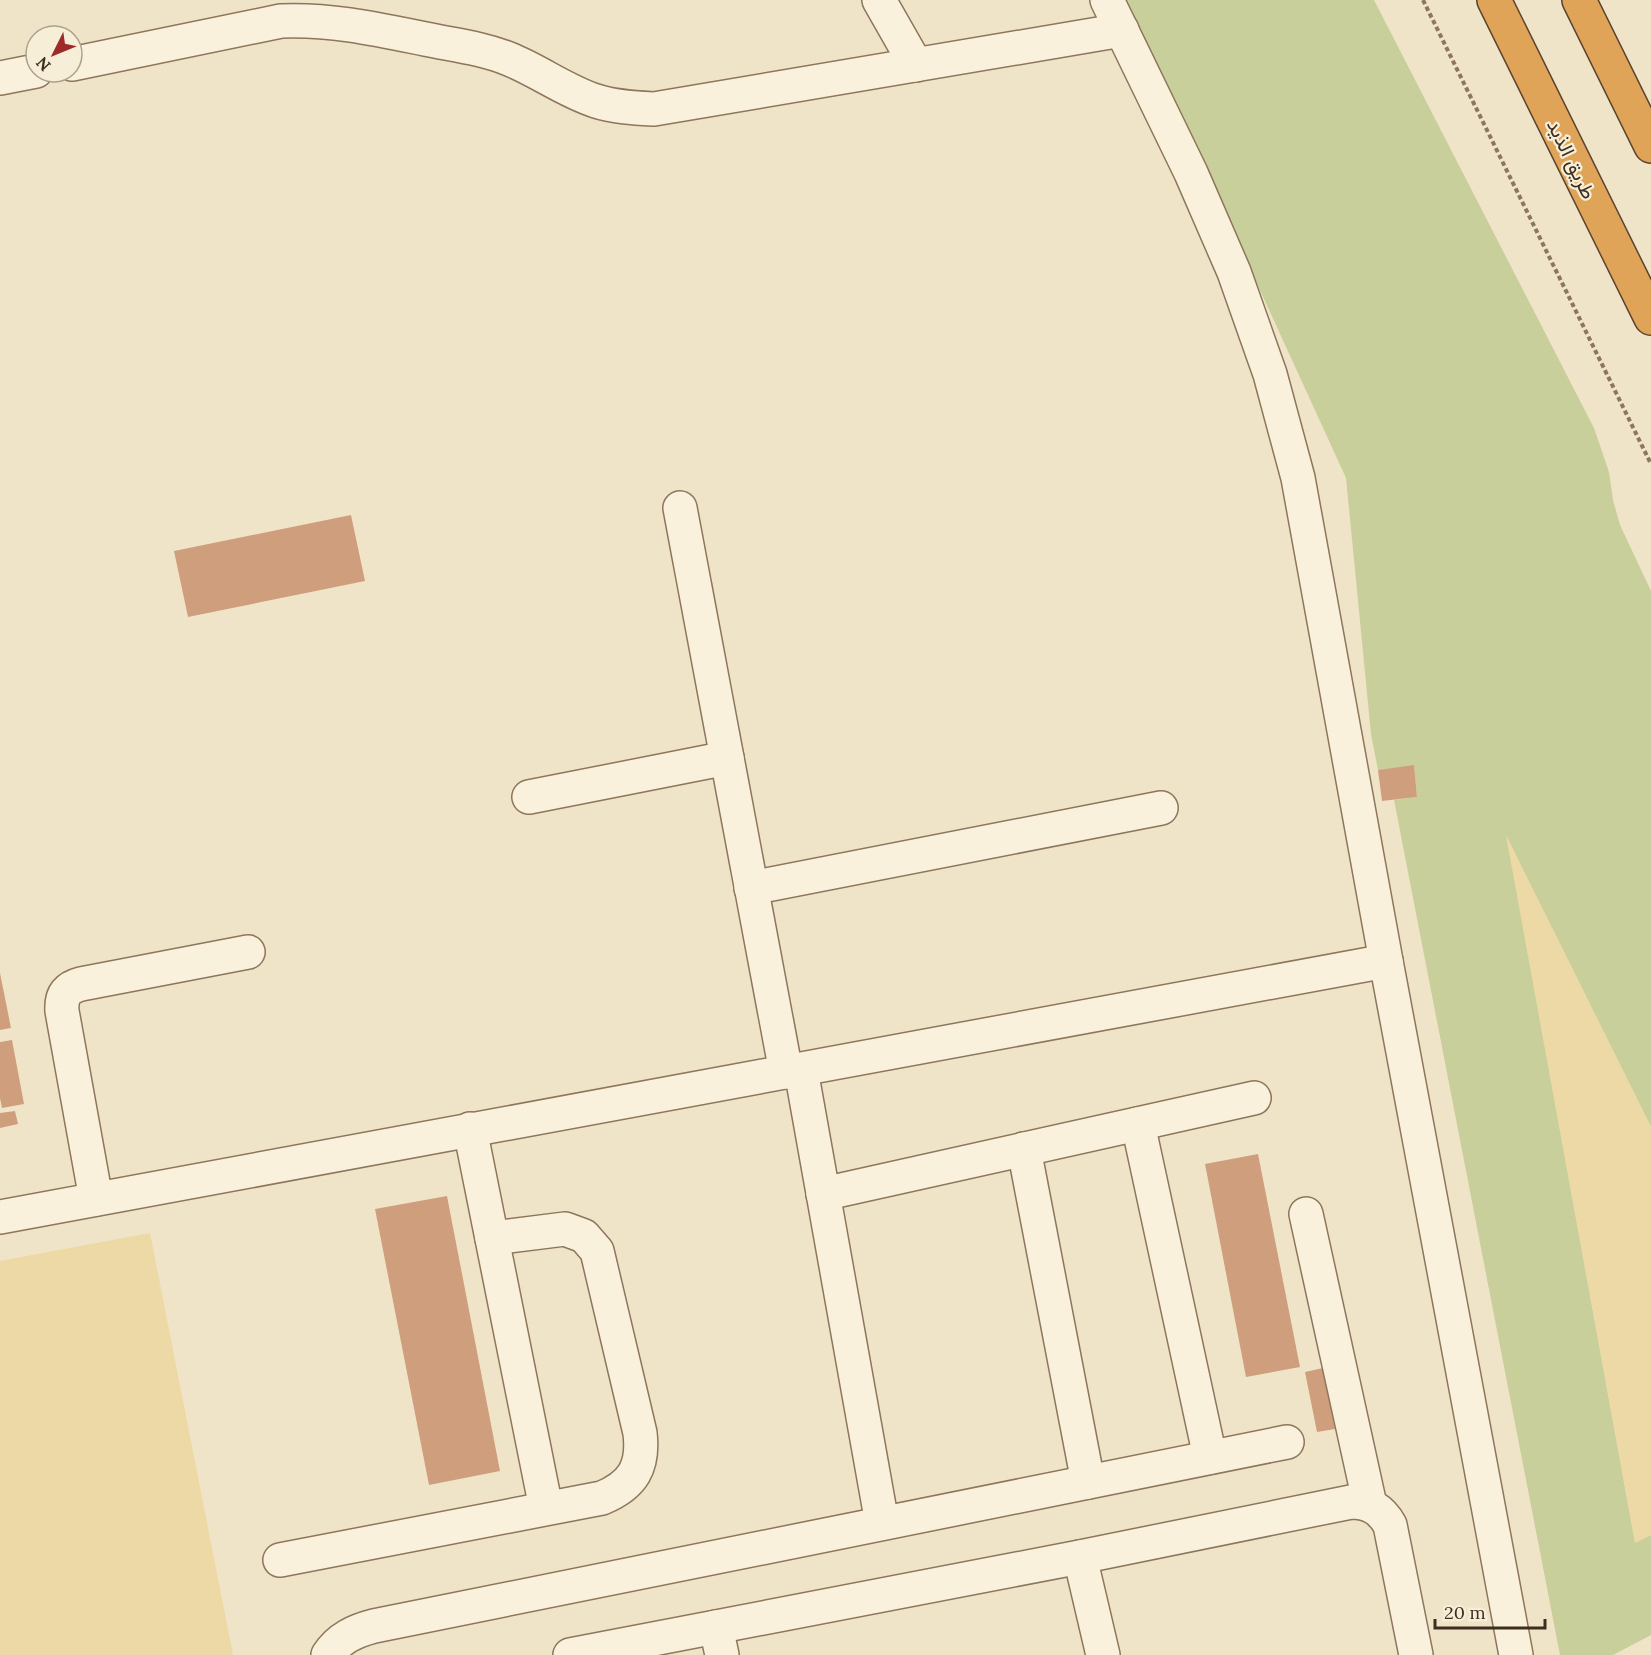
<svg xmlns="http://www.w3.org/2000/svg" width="1651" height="1655" viewBox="0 0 1651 1655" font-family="Lora,Vazirmatn,serif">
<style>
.green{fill:#c9cf9b}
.sand{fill:#ecd9a5}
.building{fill:#cf9f7d}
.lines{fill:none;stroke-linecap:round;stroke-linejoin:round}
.minor-casing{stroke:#8d765c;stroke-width:36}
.highway-casing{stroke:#5b4430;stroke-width:36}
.path{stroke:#8d765c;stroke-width:4;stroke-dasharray:4.5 3;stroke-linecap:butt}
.minor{stroke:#faf1dc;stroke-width:33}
.highway{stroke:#e0a458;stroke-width:33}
.labels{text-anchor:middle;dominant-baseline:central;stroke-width:4.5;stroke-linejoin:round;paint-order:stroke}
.street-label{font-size:20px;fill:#3d2e20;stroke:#f7eed8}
</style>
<rect width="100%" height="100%" fill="#f0e4c8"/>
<polygon class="green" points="1127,0 1374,0 1594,428 1609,472 1613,500 1620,525 1651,591 1651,1127 1507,838 1635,1542 1651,1535 1651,1635 1613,1655 1560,1655 1394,800 1417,797 1414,766 1378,770 1371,734 1346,478"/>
<g class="sand">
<polygon points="1506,835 1651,1127 1651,1535 1635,1543"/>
<polygon points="150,1233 233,1655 0,1655 0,1261"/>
</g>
<g class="building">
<polygon points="351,515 365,581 188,617 174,551"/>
<polygon points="1414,765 1417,797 1382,801 1378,770"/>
<polygon points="0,973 11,1028 0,1030"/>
<polygon points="12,1040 24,1104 2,1108 0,1098 0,1042"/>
<polygon points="15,1111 18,1124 0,1128 0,1113"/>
<polygon points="1258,1154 1300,1367 1246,1377 1205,1164"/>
<polygon points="447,1196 500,1471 429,1485 375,1209"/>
<polygon points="1323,1368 1335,1429 1317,1432 1305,1372"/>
</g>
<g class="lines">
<g class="minor-casing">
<g id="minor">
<polyline points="879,0 916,65"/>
<polyline points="1107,0 1191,173 1234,272 1270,374 1298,478 1386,961 1516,1655"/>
<path d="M72 64 281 21C331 19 376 29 425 39 454 45 482 48 509 59 539 71 565 91 596 101 614 107 635 108 654 109L1122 30"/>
<polyline points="0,78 36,71"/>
<polyline points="680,508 786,1072"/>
<polyline points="529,797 727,758"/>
<polyline points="751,888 1161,808"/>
<polyline points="801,1070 882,1523"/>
<polyline points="1138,1124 1210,1457"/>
<polyline points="470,1129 546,1508"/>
<polyline points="1024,1149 1088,1482"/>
<polyline points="823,1194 1254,1098"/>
<path d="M96 1199 62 1011C61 996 66 988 81 984L248 952"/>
<polyline points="1306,1214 1370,1505"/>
<polyline points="0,1217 1386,961"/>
<polyline points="1080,1557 1103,1655"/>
<path d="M280 1560 602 1498C633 1485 644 1467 640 1433L597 1251 584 1236 565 1229 492 1238"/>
<polyline points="716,1627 722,1655"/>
<path d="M328 1655C339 1638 355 1631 374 1626L1287 1442"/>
<path d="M570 1655 1080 1557 1351 1502C1369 1502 1381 1509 1390 1525L1416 1655"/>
</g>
</g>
<g class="highway-casing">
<g id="highway">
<polyline points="1494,0 1651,318"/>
<polyline points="1579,0 1651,146"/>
</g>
</g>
<polyline class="path" points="1423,0 1651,464"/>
<use href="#minor" class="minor"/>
<use href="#highway" class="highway"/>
</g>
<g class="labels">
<g class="street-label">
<text transform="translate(1572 159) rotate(64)">طريق الذيد</text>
</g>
</g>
<g transform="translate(54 54) rotate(227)"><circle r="28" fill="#f7eed8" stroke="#ada18e" stroke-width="1.5"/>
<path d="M0-4.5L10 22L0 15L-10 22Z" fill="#9e2a2b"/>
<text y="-9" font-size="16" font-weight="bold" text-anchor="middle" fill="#3d2e20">N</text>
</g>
<path d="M1435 1619v9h110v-9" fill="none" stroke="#3d2e20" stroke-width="3"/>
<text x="1444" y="1619" font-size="18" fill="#3d2e20" stroke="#f7eed8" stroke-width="4.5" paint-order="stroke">20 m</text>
</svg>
